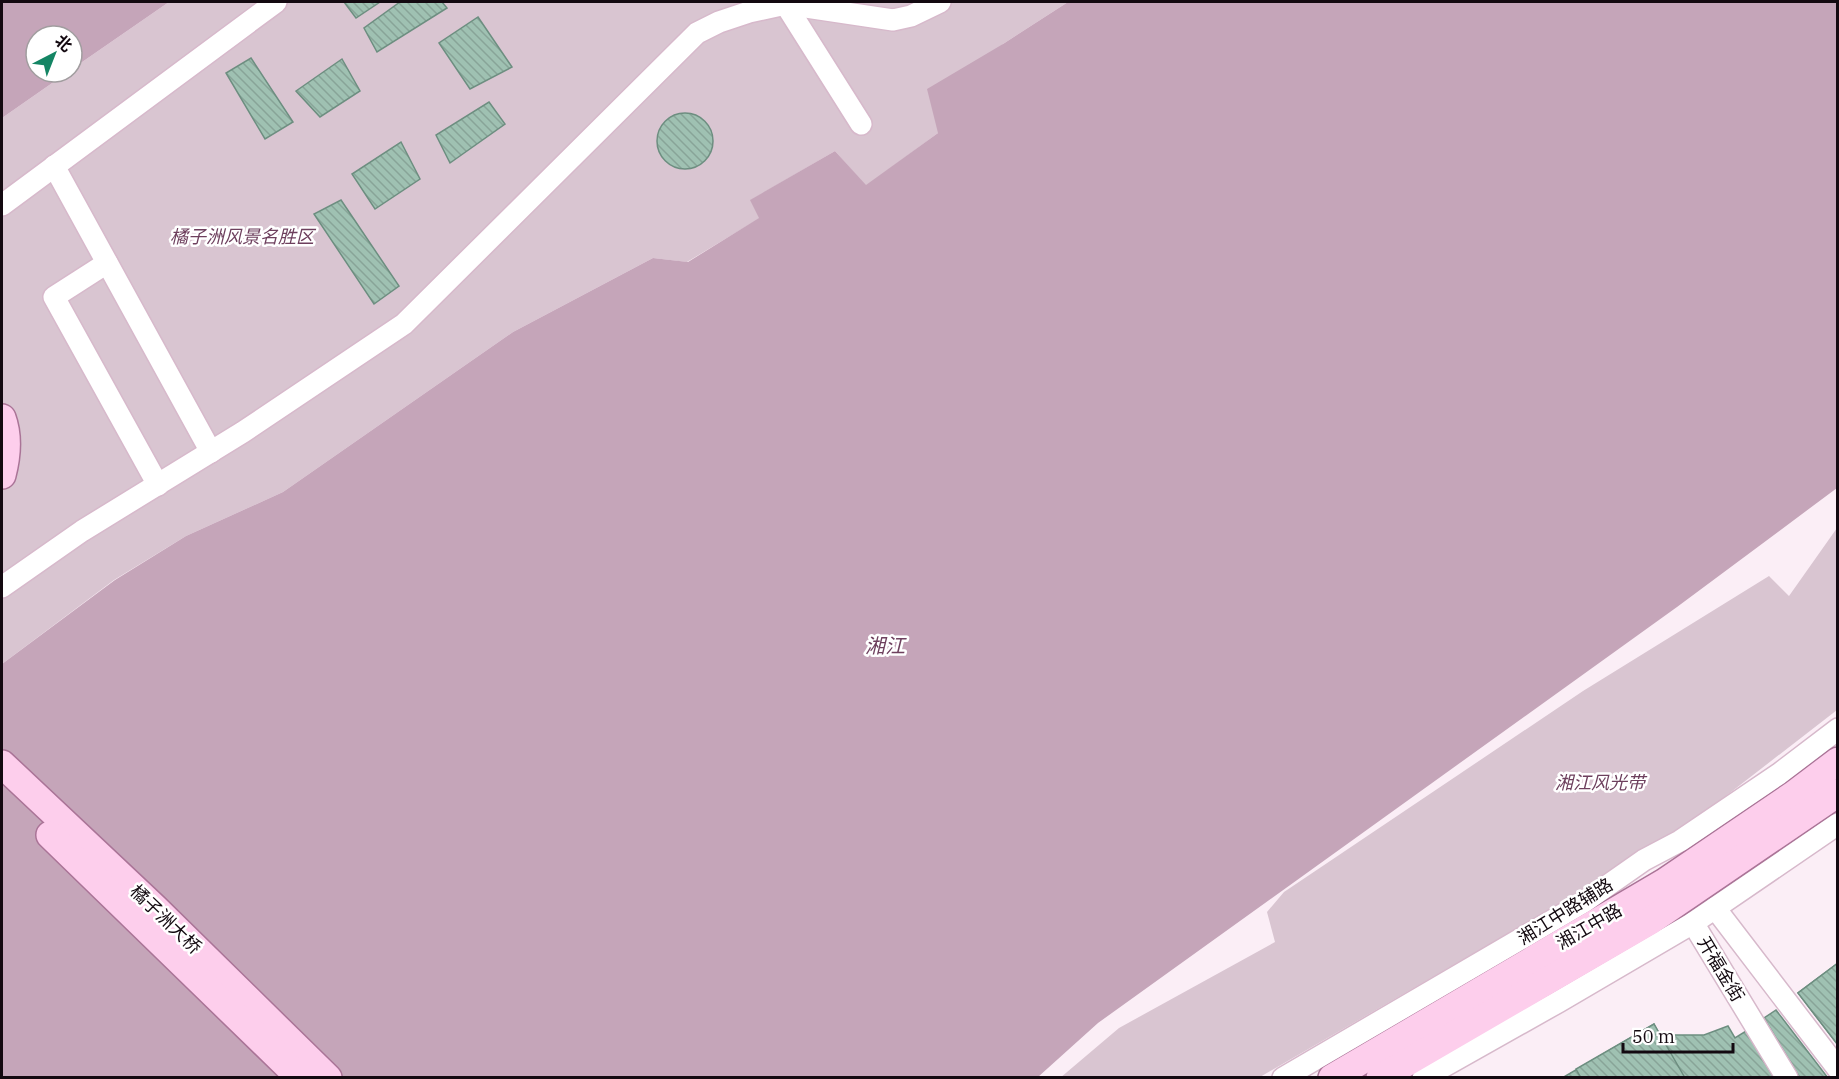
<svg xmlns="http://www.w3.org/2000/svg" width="1839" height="1079" viewBox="0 0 1839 1079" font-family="'IBM Plex Serif','Noto Sans SC',serif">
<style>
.green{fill:#d9c5d1}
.water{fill:#c5a5b9}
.building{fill:url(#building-back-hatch);stroke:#6d8e80;stroke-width:1.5}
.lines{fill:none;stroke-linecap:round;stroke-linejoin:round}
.minor-casing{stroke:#d7b9cb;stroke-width:24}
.major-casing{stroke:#aa7497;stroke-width:30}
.minor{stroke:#fff;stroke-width:21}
.major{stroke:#fdceec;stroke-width:27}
.labels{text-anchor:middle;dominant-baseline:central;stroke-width:5;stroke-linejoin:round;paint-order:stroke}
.park-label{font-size:18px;font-style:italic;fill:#6d3f5d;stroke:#fff}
.street-label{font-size:18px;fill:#130910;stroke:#fff}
.water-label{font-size:20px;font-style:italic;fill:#6e405e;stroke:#fff}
</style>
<defs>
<pattern id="building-back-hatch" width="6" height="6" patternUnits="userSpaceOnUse" patternTransform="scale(1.5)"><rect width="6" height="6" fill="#9fc1b2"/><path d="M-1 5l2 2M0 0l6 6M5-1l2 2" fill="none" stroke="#88a498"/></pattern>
</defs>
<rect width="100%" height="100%" fill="#fbeef6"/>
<g class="green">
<polygon points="169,2 1068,2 1003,44 938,133 866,186 835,151 751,200 760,218 687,262 653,258 513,332 283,492 186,536 114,580 2,664 2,118 68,72 72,72 72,69"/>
<polygon points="1837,528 1837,710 1691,823 1642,856 1260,1077 1060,1078 1119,1028 1275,942 1267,912 1284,892 1583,691 1769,576 1789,596"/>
</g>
<g class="water">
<polygon points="2,2 169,2 72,69 72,36 36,36 36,72 68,72 2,118"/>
<polygon points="1068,2 1837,2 1837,488 1677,607 1098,1023 1038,1077 2,1078 2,664 115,580 186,536 283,492 513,332 653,258 688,262 759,218 750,200 835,151 866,185 938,133 927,89 1003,44"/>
</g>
<g class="building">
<polygon points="344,2 380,2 356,18"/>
<polygon points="400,2 442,2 447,8 377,52 364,28"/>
<polygon points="478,17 512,67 470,89 439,43"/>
<polygon points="251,58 293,122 265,139 226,73"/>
<polygon points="342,59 360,91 320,117 296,91"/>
<polygon points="489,102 505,124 450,163 436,135"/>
<circle cx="685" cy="141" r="28"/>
<polygon points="401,142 420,179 375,209 352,174"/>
<polygon points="341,200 399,286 374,304 314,214"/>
<polygon points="1838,963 1838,1045 1798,993"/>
<polygon points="1838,963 1838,1045 1798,993"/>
<polygon points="1776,1010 1828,1078 1800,1078 1764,1018"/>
<polygon points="1654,1024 1660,1035 1704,1035 1728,1026 1735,1038 1746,1031 1774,1078 1562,1078"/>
<polygon points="1654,1024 1685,1078 1581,1078 1576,1069"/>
</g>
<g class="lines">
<g class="minor-casing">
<g id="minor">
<polyline points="784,2 861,124"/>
<polyline points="54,166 211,452"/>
<polyline points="2,205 276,2"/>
<polyline points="107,263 54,297 158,485"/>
<polyline points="2,587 82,531 243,432 404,324 697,33 719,22 749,12 786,4 893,20 911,16 940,2"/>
<polyline points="1715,908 1838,1069"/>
<polyline points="1693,923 1787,1078"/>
<polyline points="1283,1078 1584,902 1644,860 1680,841 1779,774 1838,729"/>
<polyline points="1423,1078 1558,1002 1693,923 1838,824"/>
</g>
</g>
<g class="major-casing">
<g id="major">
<path d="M2 418C9 437 7 456 2 475"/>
<polyline points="2,764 155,908 328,1078"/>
<polyline points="50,835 300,1078"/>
<polyline points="1332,1078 1665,882 1793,795 1838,761"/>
<polyline points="1380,1078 1650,921 1838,793"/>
</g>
</g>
<use href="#minor" class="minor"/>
<use href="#major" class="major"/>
</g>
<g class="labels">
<g class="park-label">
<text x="242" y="236">橘子洲风景名胜区</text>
<text x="1600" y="782">湘江风光带</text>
</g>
<g class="street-label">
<text transform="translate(1565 911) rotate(-32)">湘江中路辅路</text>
<text transform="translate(166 919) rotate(44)">橘子洲大桥</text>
<text transform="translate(1589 926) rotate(-30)">湘江中路</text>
<text transform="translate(1721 969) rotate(59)">开福金街</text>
</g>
<g class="water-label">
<text x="885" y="645">湘江</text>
</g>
</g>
<rect width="1839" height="1079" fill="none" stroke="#130910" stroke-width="6"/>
<g transform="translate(54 54) rotate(42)"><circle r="28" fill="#ffffff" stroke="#a19d9f" stroke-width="1.5"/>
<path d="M0-4.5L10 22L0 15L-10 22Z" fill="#148564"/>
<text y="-9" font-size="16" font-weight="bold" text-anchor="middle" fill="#130910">北</text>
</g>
<path d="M1623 1043v9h110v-9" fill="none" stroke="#130910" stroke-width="3"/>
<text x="1632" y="1043" font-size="18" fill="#130910" stroke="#ffffff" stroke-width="4.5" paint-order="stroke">50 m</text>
</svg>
